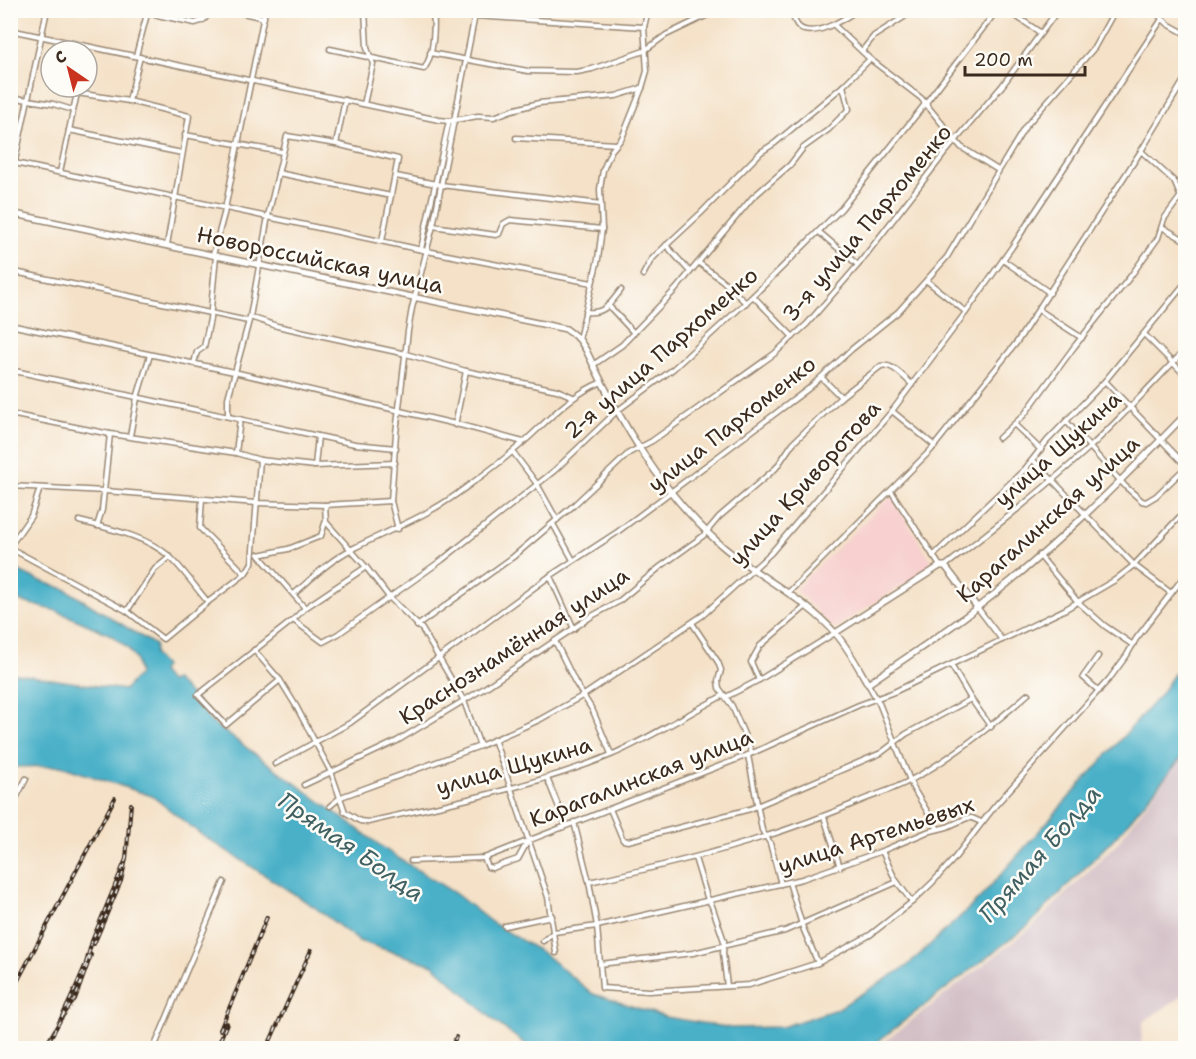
<svg xmlns="http://www.w3.org/2000/svg" width="1196" height="1059" viewBox="0 0 1196 1059" font-family="'Shantell Sans',sans-serif">
<style>
.built{fill:#f7d0cf}
.industrial{fill:#d2bec5}
.water{fill:#49b0c8;stroke:#426d73;stroke-width:1.5}
.lines{fill:none;stroke-linecap:round;stroke-linejoin:round}
.minor-casing{stroke:#988672;stroke-width:7}
.tertiary-casing{stroke:#988672;stroke-width:8}
.minor{stroke:#fff;stroke-width:4}
.tertiary{stroke:#fff;stroke-width:5}
.rail-casing{stroke:#3b2a1e;stroke-width:4}
.rail{stroke:#fdfcf7;stroke-width:1.5;stroke-dasharray:4.5;stroke-linecap:butt}
.labels{text-anchor:middle;dominant-baseline:central;stroke-width:5;stroke-linejoin:round;paint-order:stroke}
.street-label{font-size:22px;fill:#3b2a1e;stroke:#fdfcf7}
.water-label{font-size:24px;font-style:italic;fill:#416062;stroke:#fdfcf7}
</style>
<rect width="100%" height="100%" fill="#fdfcf7"/>
<filter id="ink" filterUnits="userSpaceOnUse"><feTurbulence type="fractalNoise" baseFrequency=".0167" numOctaves="2"/><feDisplacementMap in="SourceGraphic" scale="12" xChannelSelector="R" yChannelSelector="G"/><feConvolveMatrix kernelMatrix="1 2 1 2 8 2 1 2 1" color-interpolation-filters="sRGB"/></filter>
<filter id="wash" filterUnits="userSpaceOnUse"><feTurbulence type="fractalNoise" baseFrequency=".008" numOctaves="4" result="noise"/><feDisplacementMap in="SourceGraphic" scale="24" xChannelSelector="R" yChannelSelector="G"/><feGaussianBlur stdDeviation="1.35" result="paint"/><feColorMatrix in="noise" values="0 0 0 0 0 0 0 0 0 0 0 0 0 0 0 0 0 1.4 0 .05"/><feComposite in="paint" operator="in"/></filter>
<g filter="url(#wash)">
<rect width="100%" height="100%" fill="#f4e1c7"/>
<polygon class="built" points="891,496 934,565 833,629 795,589"/>
<polygon class="industrial" points="1185,752 1185,994 1143,1022 1141,1048 876,1048 1031,928 1118,842"/>
<polygon class="water" points="11,567 38,580 65,589 155,645 154,655 164,666 161,672 169,682 175,680 196,700 210,721 392,854 456,894 491,922 543,953 593,994 666,1017 731,1028 782,1027 837,1009 906,967 979,899 1160,695 1185,658 1185,753 1122,830 1029,925 869,1048 531,1048 498,1024 433,965 359,941 313,906 199,833 152,796 61,766 11,767 11,673 124,690 139,674 136,660 128,648 111,635 57,611 11,599"/>
</g>
<g filter="url(#ink)">
<g class="lines">
<g class="minor-casing">
<g id="minor">
<path d="M133 10 195 23C203 21 207 19 209 10"/>
<polyline points="230,10 264,18"/>
<path d="M767 10C774 13 786 11 791 15 795 18 795 24 799 27 813 39 845 19 857 10"/>
<polyline points="1007,10 1041,33"/>
<polyline points="1098,10 1106,13 1115,11"/>
<polyline points="1153,10 1168,24 1186,34"/>
<polyline points="475,16 644,27"/>
<polyline points="834,25 870,59 921,98 961,147 998,170"/>
<polyline points="10,30 439,120 449,121 478,116 494,117 512,110 539,103 616,96 642,88"/>
<path d="M330 49 424 69C434 55 435 27 433 10"/>
<polyline points="862,51 874,36 904,17 908,10"/>
<polyline points="430,53 528,71 577,72 592,69 644,51 666,35 718,10"/>
<polyline points="136,56 148,10"/>
<polyline points="10,97 53,104 73,110"/>
<polyline points="129,101 140,57"/>
<polyline points="364,104 373,64 367,48 365,10"/>
<polyline points="69,130 182,153"/>
<polyline points="185,135 282,152"/>
<polyline points="516,138 616,144"/>
<polyline points="336,144 345,100"/>
<polyline points="1141,151 1174,181 1180,195"/>
<polyline points="10,162 427,251 592,283"/>
<polyline points="60,172 77,93 129,101 189,116 167,245"/>
<polyline points="278,173 391,196"/>
<polyline points="396,176 441,185 601,204"/>
<polyline points="10,184 47,10"/>
<polyline points="433,226 496,235 499,234 503,224 510,220 602,229"/>
<polyline points="1162,227 1186,241"/>
<polyline points="819,232 858,265"/>
<polyline points="666,245 690,272"/>
<polyline points="421,249 449,121"/>
<polyline points="213,255 224,214 265,10"/>
<polyline points="1003,260 1050,293"/>
<polyline points="699,263 723,281 746,303"/>
<polyline points="10,271 248,321"/>
<polyline points="643,275 651,260 658,253 701,213 761,152 775,143 843,86 870,59"/>
<polyline points="927,281 966,312"/>
<polyline points="753,296 793,337"/>
<polyline points="608,305 634,333"/>
<polyline points="1039,310 1082,338"/>
<path d="M585 312C605 314 609 305 621 290"/>
<polyline points="250,317 277,326 406,354 466,371 557,390 573,397"/>
<polyline points="10,325 234,372 464,426 523,442"/>
<polyline points="1144,334 1186,376"/>
<polyline points="579,339 598,259 602,229 600,189 603,170 611,151 622,138 642,88 647,71 644,27 648,10"/>
<polyline points="194,363 197,352 204,347 210,319 216,256"/>
<polyline points="593,365 622,345 676,289 752,198 790,165 803,148 828,130 849,109 843,86"/>
<polyline points="10,370 318,436 355,444 396,448"/>
<polyline points="822,378 841,397"/>
<polyline points="1105,381 1186,466"/>
<polyline points="892,411 935,446"/>
<polyline points="10,414 110,434 236,453 260,460 315,466 395,463"/>
<polyline points="228,416 228,398 250,317 268,216 287,136 336,144 398,159 382,241"/>
<polyline points="1066,421 1126,487 1142,501 1146,502 1156,496 1186,467"/>
<polyline points="455,425 466,371"/>
<polyline points="1015,425 1041,450"/>
<polyline points="130,436 137,398 150,355"/>
<polyline points="999,438 1024,415 1074,347 1130,277 1158,238 1164,219 1186,189"/>
<polyline points="513,452 537,484 557,520"/>
<polyline points="236,453 240,419"/>
<polyline points="1033,460 1134,565 1171,593"/>
<polyline points="315,466 318,436"/>
<polyline points="10,486 105,491 256,503 325,505 391,501"/>
<polyline points="891,491 940,566"/>
<polyline points="202,499 200,528 245,574"/>
<polyline points="325,505 326,522 366,567 389,597 422,629 464,701 480,746"/>
<path d="M79 521C109 529 144 535 169 556 183 569 195 587 208 602"/>
<polyline points="553,524 573,560"/>
<polyline points="97,526 102,510 110,434"/>
<polyline points="398,529 391,501 396,433 408,331 412,308 433,226 476,10"/>
<polyline points="10,546 31,516 40,488"/>
<polyline points="10,548 127,611 163,639 208,602 245,574 252,563 260,460"/>
<polyline points="258,554 305,608"/>
<polyline points="259,555 288,549 321,536 325,523"/>
<polyline points="1039,555 1078,602 1105,626 1133,645"/>
<polyline points="933,556 1025,469 1047,441 1105,381 1186,282"/>
<path d="M945 566C995 528 1044 489 1090 447 1123 416 1154 382 1186 349"/>
<polyline points="550,576 574,629"/>
<polyline points="788,593 931,450 1017,342 1141,151 1186,77"/>
<path d="M294 594C312 578 330 560 352 549 387 531 425 517 457 494 476 480 495 467 512 452 542 428 565 397 602 382"/>
<polyline points="977,607 1002,640"/>
<polyline points="127,611 155,569 170,557"/>
<polyline points="293,620 323,642 338,634 442,560 554,471 617,411 673,369 753,296 841,209 925,104 997,10"/>
<polyline points="692,623 718,662 721,670 718,681 719,688 732,706 752,753"/>
<polyline points="417,626 513,557 574,505 629,453 652,441 774,354 807,324 858,265 944,154 1002,86 1058,10"/>
<polyline points="555,641 575,682 593,711 611,754"/>
<path d="M254 650 280 680 296 706 331 772 345 812 360 821 368 822C450 803 533 787 611 755 650 738 686 715 724 695"/>
<polyline points="1098,656 1083,677 1099,691"/>
<polyline points="951,665 971,699 991,727"/>
<polyline points="280,680 226,725 198,695 293,620 305,608 366,567"/>
<polyline points="759,680 751,662 760,646 805,607"/>
<polyline points="868,684 879,703 913,788 938,829"/>
<polyline points="726,697 759,680 835,633"/>
<polyline points="494,739 548,897 556,953"/>
<polyline points="748,755 762,830 770,843 781,884"/>
<polyline points="275,764 350,723 550,576 616,533 808,389 852,349 898,312 947,257 1025,127 1094,48 1114,12"/>
<polyline points="547,778 566,825"/>
<path d="M304 785 397 741 483 689 592 616 618 602 660 567 703 536 719 517 776 468 793 443 841 397 881 366C893 363 903 377 912 384"/>
<polyline points="330,806 341,797 480,746 539,720 584,695 703,615 771,553 892,411 966,312 1012,247 1162,19"/>
<polyline points="610,809 623,840 628,841 750,809 881,753 906,734 971,699"/>
<polyline points="10,810 26,779"/>
<polyline points="824,817 840,867"/>
<polyline points="574,822 589,882 597,926 602,988 649,991 749,985 818,963 870,935 912,902 932,883 953,860 995,806 1110,678 1127,655 1136,639 1186,574"/>
<polyline points="882,851 895,879 912,902"/>
<polyline points="484,858 488,867 492,868 518,859 529,839"/>
<polyline points="695,858 707,897 712,906 724,941 723,953 727,986"/>
<polyline points="411,861 484,858 748,755 859,705 894,692 1064,610 1115,580 1134,565 1186,510"/>
<path d="M589 882C682 862 773 839 860 801 877 794 895 789 911 780 954 757 992 726 1028 694"/>
<polyline points="789,882 803,928 818,963"/>
<polyline points="505,926 552,916"/>
<polyline points="543,941 554,932 561,931 597,926 802,879 882,851 927,832 947,827 967,818 972,818 981,822"/>
<polyline points="600,964 693,953 785,931 897,882"/>
<polyline points="154,1048 224,882"/>
</g>
</g>
<g class="tertiary-casing">
<g id="tertiary">
<path d="M10 213 566 329 579 339 586 350C620 421 660 491 720 544 757 577 804 597 836 634 849 649 858 667 868 684 902 660 937 638 970 613 1047 556 1119 483 1186 414"/>
<polyline points="835,633 940,566 945,566 977,607"/>
</g>
</g>
<use href="#minor" class="minor"/>
<use href="#tertiary" class="tertiary"/>
<g class="rail-casing">
<g id="rail">
<polyline points="126,859 131,804"/>
<polyline points="86,963 92,941 126,859 121,881 94,944"/>
<polyline points="10,995 115,798"/>
<polyline points="62,1017 75,999 91,955"/>
<polyline points="220,1030 267,917"/>
<path d="M44 1048C63 1019 76 987 90 954"/>
<polyline points="217,1048 227,1023"/>
<polyline points="267,1048 311,950"/>
<polyline points="451,1048 456,1037"/>
</g>
</g>
<use href="#rail" class="rail"/>
</g>
</g>
<g class="labels">
<g class="street-label">
<text transform="translate(867 223) rotate(-50)">3-я улица Пархоменко</text>
<text transform="translate(320 260) rotate(12)">Новороссийская улица</text>
<text transform="translate(661 353) rotate(-41)">2-я улица Пархоменко</text>
<text transform="translate(732 424) rotate(-38)">улица Пархоменко</text>
<text transform="translate(1058 449) rotate(-42)">улица Щукина</text>
<text transform="translate(805 483) rotate(-48)">улица Криворотова</text>
<text transform="translate(1048 519) rotate(-42)">Карагалинская улица</text>
<text transform="translate(514 646) rotate(-33)">Краснознамённая улица</text>
<text transform="translate(514 766) rotate(-16)">улица Щукина</text>
<text transform="translate(641 778) rotate(-21)">Карагалинская улица</text>
<text transform="translate(876 835) rotate(-18)">улица Артемьевых</text>
</g>
<g class="water-label">
<text transform="translate(351 847) rotate(35)">Прямая Болда</text>
<text transform="translate(1040 854) rotate(-49)">Прямая Болда</text>
</g>
</g>
<rect width="1196" height="1059" fill="none" stroke="#fdfcf7" stroke-width="36"/>
<g transform="translate(69 69) rotate(325)"><circle r="28" fill="#fdfcf7" stroke="#afa8a0" stroke-width="1.5"/>
<path d="M0-4.5L10 22L0 15L-10 22Z" fill="#c8321e"/>
<text y="-9" font-size="16" font-weight="bold" text-anchor="middle" fill="#3b2a1e">С</text>
</g>
<path d="M965 66v9h120v-9" fill="none" stroke="#3b2a1e" stroke-width="3"/>
<text x="974" y="66" font-size="18" fill="#3b2a1e" stroke="#fdfcf7" stroke-width="4.5" paint-order="stroke">200 m</text>
</svg>
